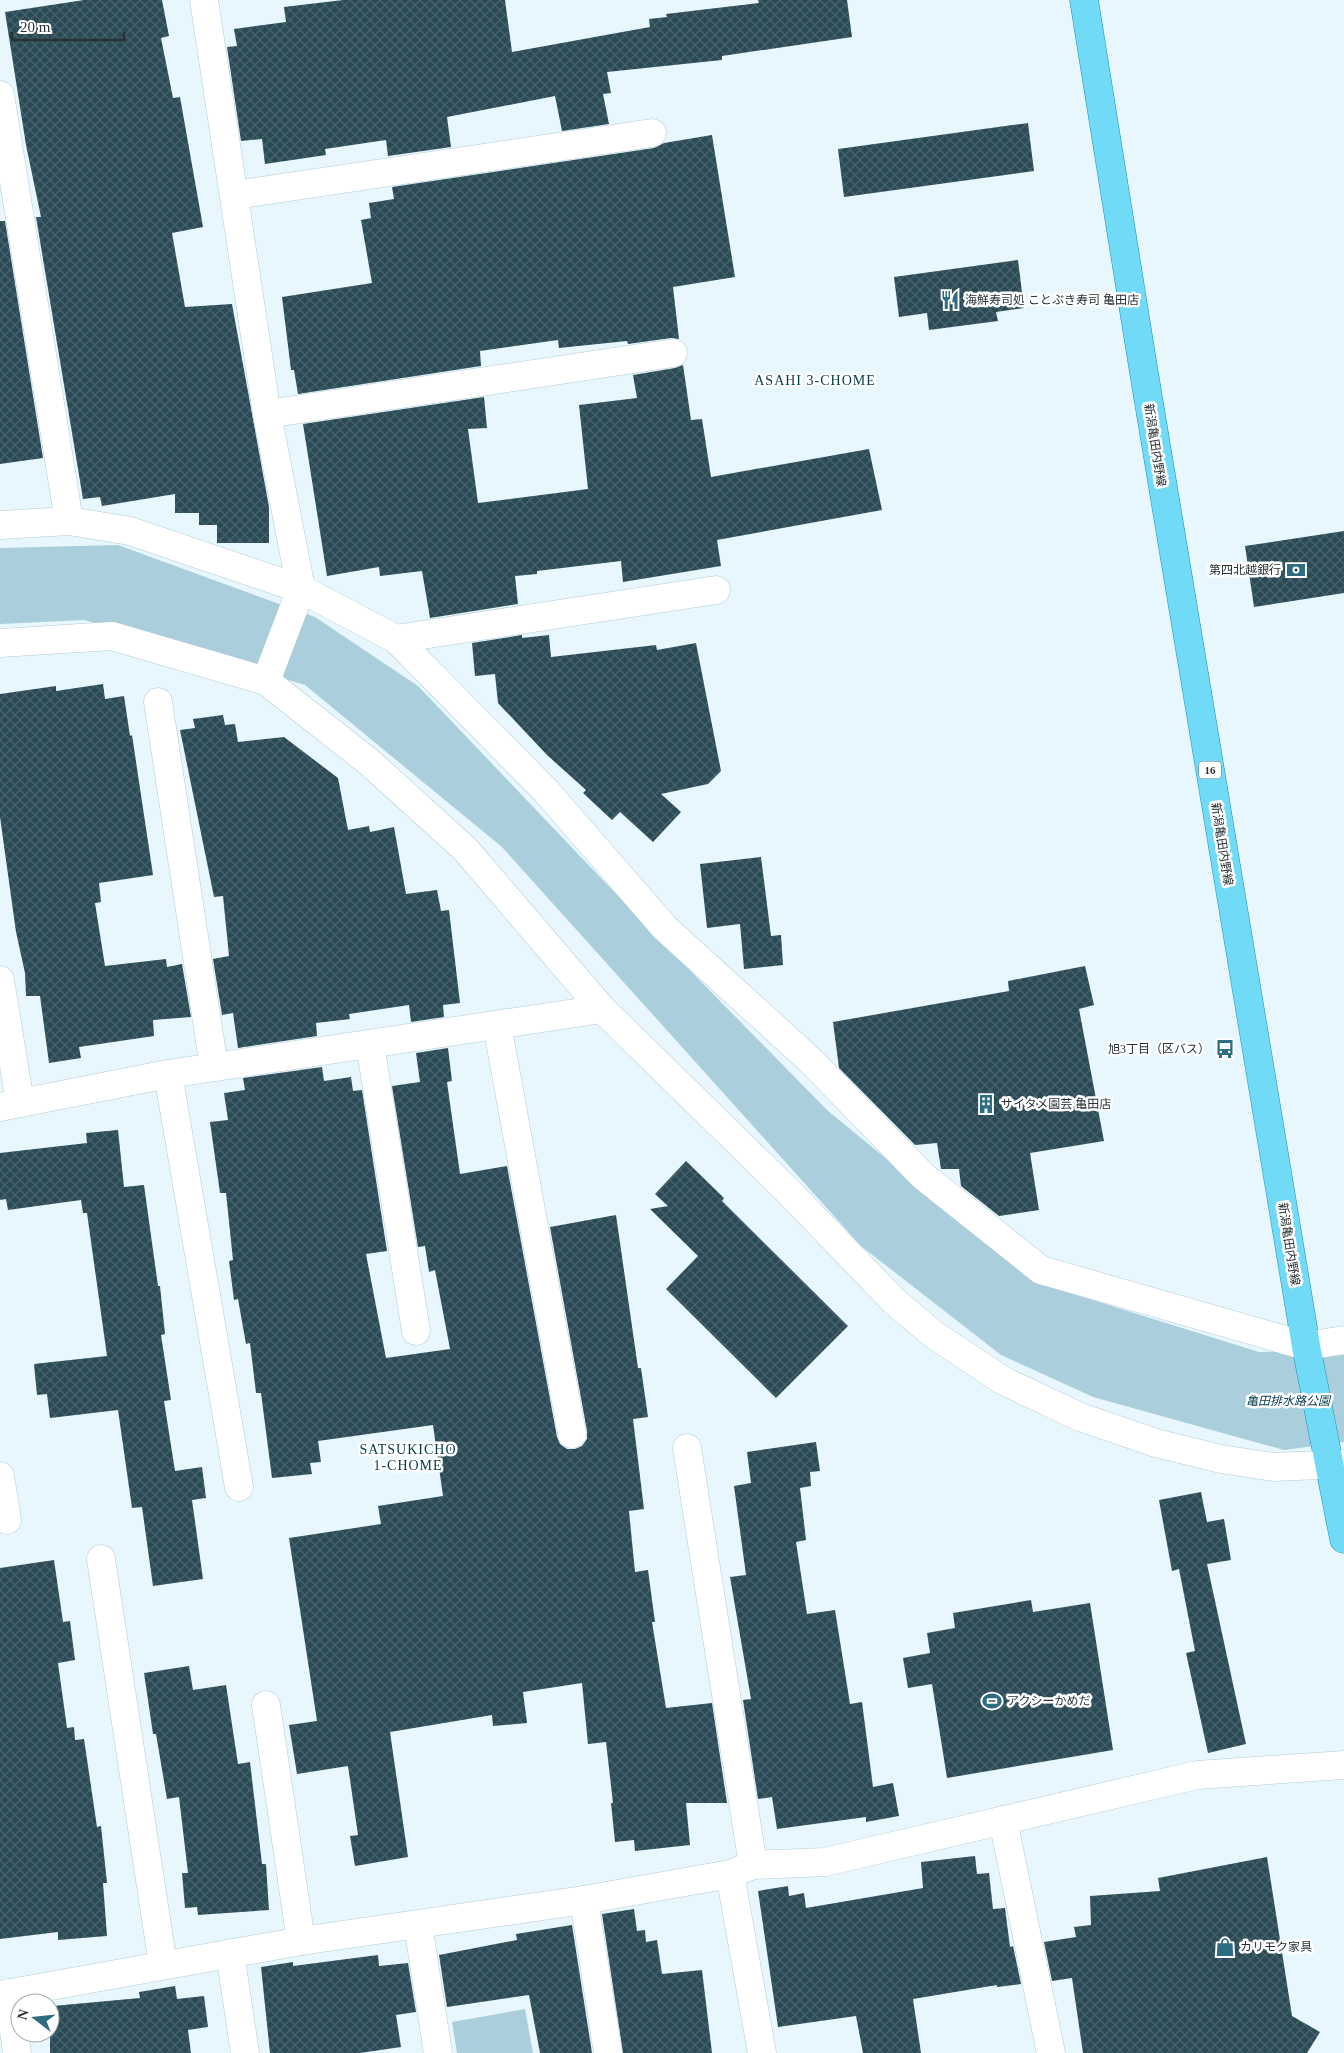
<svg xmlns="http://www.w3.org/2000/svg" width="1344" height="2053" viewBox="0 0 1344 2053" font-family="'Times New Roman','Noto Sans JP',serif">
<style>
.green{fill:#abcedc}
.building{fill:url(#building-cross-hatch)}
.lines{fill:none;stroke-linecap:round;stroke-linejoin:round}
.minor-casing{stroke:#b3cbd5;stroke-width:29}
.major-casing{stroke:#198fb0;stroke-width:29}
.minor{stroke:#fff;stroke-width:28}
.major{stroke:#70daf7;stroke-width:28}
.labels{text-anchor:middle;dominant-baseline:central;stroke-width:5;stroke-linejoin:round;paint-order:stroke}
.shield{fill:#fff;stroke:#686f72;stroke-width:1}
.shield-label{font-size:11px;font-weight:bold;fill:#283135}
.poi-label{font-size:12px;fill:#283135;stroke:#fff;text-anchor:start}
.street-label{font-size:12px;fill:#283135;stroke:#fff}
.park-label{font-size:12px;font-style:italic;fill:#0d4050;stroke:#fff}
.neighbourhood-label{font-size:14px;letter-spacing:1px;fill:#023a4b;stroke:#fff}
</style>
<defs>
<pattern id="building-cross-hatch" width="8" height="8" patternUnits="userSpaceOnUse" patternTransform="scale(1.25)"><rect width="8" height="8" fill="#2a4a56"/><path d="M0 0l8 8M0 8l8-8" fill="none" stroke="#48626c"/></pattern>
</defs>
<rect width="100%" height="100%" fill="#e8f7fd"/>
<g class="green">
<polygon points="118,545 315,617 418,686 659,939 828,1111 1038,1283 1259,1352 1344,1350 1344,1442 1284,1450 1093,1397 1001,1355 861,1246 502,847 305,685 84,620 0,624 0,548"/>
<polygon points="525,2009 533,2053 457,2053 452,2022"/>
</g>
<g class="building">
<polygon points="84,0 162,0 169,36 161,38 173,98 180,97 203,227 172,233 185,307 232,304 269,507 269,543 217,543 217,525 199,525 199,513 175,513 175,494 102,506 100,497 83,499 36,217 41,217 26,145 5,12"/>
<polygon points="343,0 505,0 512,52 650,27 649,19 667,17 666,14 759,3 758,0 847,0 852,37 722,56 722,60 607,72 611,93 603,94 609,124 562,131 555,96 447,117 451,147 388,156 386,140 325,149 326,155 265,164 262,139 241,141 227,47 237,46 234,29 286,22 284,7"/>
<polygon points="1028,123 1034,171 844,197 838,149"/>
<polygon points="712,135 735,277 673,287 679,339 671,338 628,344 627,341 559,348 558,340 480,351 481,366 298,394 294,370 291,370 282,297 372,283 361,220 371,218 369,203 394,199 392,187 654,148 664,143"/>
<polygon points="0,221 5,221 43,458 0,464"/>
<polygon points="1018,260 1024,308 996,312 998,321 929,330 927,313 899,317 894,277"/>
<polygon points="683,365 691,420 702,419 711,477 869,449 882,510 717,540 721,566 623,582 621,561 537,571 537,574 515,576 518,604 430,618 422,571 380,576 379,567 327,576 303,424 484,397 487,428 468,429 478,503 588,489 579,405 637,398 633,375 675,368"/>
<polygon points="1344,531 1344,593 1254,607 1245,546"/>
<polygon points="522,635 522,638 549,635 551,657 656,645 657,650 696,643 721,771 708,784 661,794 681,812 653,842 620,812 612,820 583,793 586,790 547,755 498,703 495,674 475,676 472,643"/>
<polygon points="103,684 105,699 124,696 130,736 132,735 153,875 99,883 101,902 95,903 105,966 166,959 167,967 182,964 191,1017 153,1020 154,1036 79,1047 81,1058 49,1063 40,996 26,996 25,973 16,932 0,817 0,694 56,686 56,691"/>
<polygon points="223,715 225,725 235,724 238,742 284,737 338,778 348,830 369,826 370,832 394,827 406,894 437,890 441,911 449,910 460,1003 443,1005 444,1017 411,1022 409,1005 349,1014 350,1019 316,1023 317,1036 238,1048 233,1013 222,1015 213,959 229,956 223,896 214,897 180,730 195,728 193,719"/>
<polygon points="761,857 771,936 781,935 783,965 744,969 740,924 707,928 700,864"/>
<polygon points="1085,966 1094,1005 1079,1009 1104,1141 1030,1153 1039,1210 999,1216 961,1186 959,1169 941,1169 937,1143 915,1145 839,1068 833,1022 1009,991 1008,981"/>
<polygon points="448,1048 452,1081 447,1082 460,1174 507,1166 557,1437 560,1444 567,1449 575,1449 582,1446 587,1439 587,1431 550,1227 616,1215 638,1368 641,1368 648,1417 633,1419 644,1509 629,1511 635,1572 648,1570 655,1622 652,1622 666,1708 712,1703 727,1803 686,1803 690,1845 635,1851 634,1840 615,1842 611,1803 613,1803 606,1742 588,1744 582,1683 523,1692 527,1723 493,1726 492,1715 390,1732 408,1857 355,1866 350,1836 358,1835 348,1766 297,1774 289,1725 317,1721 289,1538 381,1524 378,1506 443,1496 433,1425 318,1441 321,1462 310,1463 312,1474 272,1478 261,1393 256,1393 250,1343 246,1344 238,1299 234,1300 229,1261 233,1260 226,1193 220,1193 210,1122 228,1120 224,1093 245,1090 243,1078 322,1067 324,1081 351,1077 353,1091 362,1090 387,1251 366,1254 386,1358 450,1349 435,1270 429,1272 425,1246 418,1247 392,1086 420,1082 416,1053"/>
<polygon points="118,1130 124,1187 144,1185 158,1286 160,1286 165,1334 161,1335 171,1400 164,1401 175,1471 202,1467 206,1498 192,1500 203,1579 153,1586 142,1507 132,1508 118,1410 50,1418 47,1394 37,1395 34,1364 107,1356 87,1213 83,1213 81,1200 8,1210 6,1199 0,1200 0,1153 87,1143 86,1133"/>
<polygon points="686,1161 724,1198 722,1201 848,1326 776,1398 666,1289 698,1256 650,1209 668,1206 655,1194"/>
<polygon points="816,1442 820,1471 810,1472 811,1486 800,1488 806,1540 796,1542 807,1614 835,1610 850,1704 862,1702 873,1787 893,1783 899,1816 866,1822 866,1817 777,1829 772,1797 758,1799 743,1700 751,1699 730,1577 746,1575 734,1486 751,1483 747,1452"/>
<polygon points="1201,1492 1207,1522 1224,1519 1231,1560 1207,1564 1246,1744 1208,1753 1186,1653 1195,1651 1179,1569 1172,1571 1159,1500"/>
<polygon points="54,1560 63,1622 70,1621 75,1660 58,1663 67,1728 74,1727 75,1740 84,1739 97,1827 101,1826 107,1883 103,1883 107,1936 58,1940 58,1932 0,1939 0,1568"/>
<polygon points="1031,1600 1033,1612 1090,1603 1113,1750 947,1778 932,1684 908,1688 903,1658 930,1653 927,1633 955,1628 953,1613"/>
<polygon points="189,1666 193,1690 226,1685 238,1764 250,1762 262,1864 266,1864 269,1910 198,1915 197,1907 185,1908 182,1873 188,1873 179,1797 167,1799 156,1734 153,1734 144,1673"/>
<polygon points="975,1856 977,1874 989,1873 993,1909 1005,1908 1010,1947 1013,1946 1021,1984 997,1987 997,1985 913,1999 921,2053 863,2053 856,2016 778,2027 758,1891 788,1886 789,1896 804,1893 806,1908 923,1888 921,1862"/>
<polygon points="1267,1857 1292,2016 1320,2032 1307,2053 1083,2053 1072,1978 1052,1981 1044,1942 1076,1937 1074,1927 1091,1925 1090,1896 1160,1891 1158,1878"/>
<polygon points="634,1909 637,1931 645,1930 646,1942 657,1940 662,1974 702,1970 712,2053 623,2053 602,1914"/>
<polygon points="572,1925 592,2053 540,2053 529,1995 447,2007 439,1955 517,1940 516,1934"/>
<polygon points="378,1955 379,1966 408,1963 416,2012 396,2015 401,2047 360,2053 270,2053 261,1967 293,1962 293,1966"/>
<polygon points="175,1986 177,1999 204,1996 208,2027 188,2030 191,2053 50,2053 50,2017 54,2016 53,2006 140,1998 139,1992"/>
</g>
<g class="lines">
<g class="minor-casing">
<g id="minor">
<polyline points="204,0 267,414 301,589 266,681"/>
<polyline points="0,95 69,521"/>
<polyline points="235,195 652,133"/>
<polyline points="267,414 673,353"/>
<polyline points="0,525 69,521 130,531 301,589 396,639 546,791 665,928 810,1060 923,1176 1041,1270 1306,1346 1344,1340"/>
<polyline points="396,639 716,590"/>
<polyline points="0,643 112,636 266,681 369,762 465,849 602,1009 788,1191 894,1301 933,1334 1002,1380 1080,1417 1156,1443 1221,1459 1273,1467 1344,1464"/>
<polyline points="158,702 214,1067"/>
<polyline points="0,980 20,1103"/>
<polyline points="497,1025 572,1434"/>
<polyline points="370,1044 416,1331"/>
<polyline points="168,1074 239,1487"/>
<polyline points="0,1107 168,1074 602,1009"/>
<polyline points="687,1448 753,1865"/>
<polyline points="0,1476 7,1520"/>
<polyline points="101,1559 163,1965"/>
<polyline points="266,1705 301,1941"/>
<polyline points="1003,1820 1051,2053"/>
<polyline points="730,1874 762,2053"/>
<polyline points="584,1900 608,2053"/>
<polyline points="418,1925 438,2053"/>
<polyline points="230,1953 245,2053"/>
<polyline points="9,1993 17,2053"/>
<polyline points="0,1995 301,1941 584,1900 730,1874 753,1865 825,1862 1197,1775 1344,1765"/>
</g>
</g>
<g class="major-casing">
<polyline id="major" points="1084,0 1144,373 1306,1346 1344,1539"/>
</g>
<use href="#minor" class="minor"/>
<use href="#major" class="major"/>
</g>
<defs>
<g id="restaurant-bare" transform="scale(1.5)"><path d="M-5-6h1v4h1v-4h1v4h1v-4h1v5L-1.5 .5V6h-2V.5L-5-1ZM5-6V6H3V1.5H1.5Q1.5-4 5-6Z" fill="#2e6c82" stroke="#fff" stroke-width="2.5" paint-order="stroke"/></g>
<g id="bank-bare" transform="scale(1.5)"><path d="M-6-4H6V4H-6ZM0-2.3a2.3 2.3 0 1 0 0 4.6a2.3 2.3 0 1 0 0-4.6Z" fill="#2e6c82" stroke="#fff" stroke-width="2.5" paint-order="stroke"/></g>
<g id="bus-bare" transform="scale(1.5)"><path d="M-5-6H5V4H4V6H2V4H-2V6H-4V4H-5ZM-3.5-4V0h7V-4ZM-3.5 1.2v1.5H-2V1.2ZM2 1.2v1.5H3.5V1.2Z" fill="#2e6c82" stroke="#fff" stroke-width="2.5" paint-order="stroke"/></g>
<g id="building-bare" transform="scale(1.5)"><path d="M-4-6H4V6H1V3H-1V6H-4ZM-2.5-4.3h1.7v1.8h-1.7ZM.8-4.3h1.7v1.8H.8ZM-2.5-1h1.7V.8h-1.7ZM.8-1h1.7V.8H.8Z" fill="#2e6c82" stroke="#fff" stroke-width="2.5" paint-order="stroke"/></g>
<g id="stadium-bare" transform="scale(1.5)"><path d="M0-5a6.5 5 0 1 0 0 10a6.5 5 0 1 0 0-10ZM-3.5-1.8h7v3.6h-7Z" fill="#2e6c82" stroke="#fff" stroke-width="2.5" paint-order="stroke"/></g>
<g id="shop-bare" transform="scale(1.5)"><path d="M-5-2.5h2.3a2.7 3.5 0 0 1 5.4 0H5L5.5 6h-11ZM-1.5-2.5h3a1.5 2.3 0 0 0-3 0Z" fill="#2e6c82" stroke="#fff" stroke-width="2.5" paint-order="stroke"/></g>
</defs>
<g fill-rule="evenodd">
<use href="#restaurant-bare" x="950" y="300"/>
<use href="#bank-bare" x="1296" y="570"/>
<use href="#bus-bare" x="1225" y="1049"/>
<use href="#building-bare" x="986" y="1104"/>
<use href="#stadium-bare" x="992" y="1701"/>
<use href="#shop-bare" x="1225" y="1947"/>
</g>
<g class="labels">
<rect class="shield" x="1199" y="761.5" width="22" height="17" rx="4"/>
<g class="shield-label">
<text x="1210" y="770">16</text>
</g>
<g class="poi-label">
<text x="965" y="300">海鮮寿司処 ことぶき寿司 亀田店</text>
<text x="1281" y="570" text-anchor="end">第四北越銀行</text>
<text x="1210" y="1049" text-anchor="end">旭3丁目（区バス）</text>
<text x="1001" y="1104">サイタメ園芸 亀田店</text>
<text x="1007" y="1701">アクシーかめだ</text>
<text x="1240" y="1947">カリモク家具</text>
</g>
<g class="street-label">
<text transform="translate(1155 445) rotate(81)">新潟亀田内野線</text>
<text transform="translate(1222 844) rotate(81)">新潟亀田内野線</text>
<text transform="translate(1289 1244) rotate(81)">新潟亀田内野線</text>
</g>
<g class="park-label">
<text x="1288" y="1401">亀田排水路公園</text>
</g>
<g class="neighbourhood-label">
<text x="815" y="380">ASAHI 3-CHOME</text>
<text x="408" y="1449">SATSUKICHO<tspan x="408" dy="16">1-CHOME</tspan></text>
</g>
</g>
<g transform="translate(35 2018) rotate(286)"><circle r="24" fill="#ffffff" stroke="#a9adae"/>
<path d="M0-4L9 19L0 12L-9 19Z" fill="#2e6c82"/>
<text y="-8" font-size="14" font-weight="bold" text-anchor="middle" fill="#283135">N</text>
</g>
<path d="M12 32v8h112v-8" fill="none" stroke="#283135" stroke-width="2.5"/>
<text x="20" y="32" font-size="15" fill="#283135" stroke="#ffffff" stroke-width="4" paint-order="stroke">20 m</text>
</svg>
